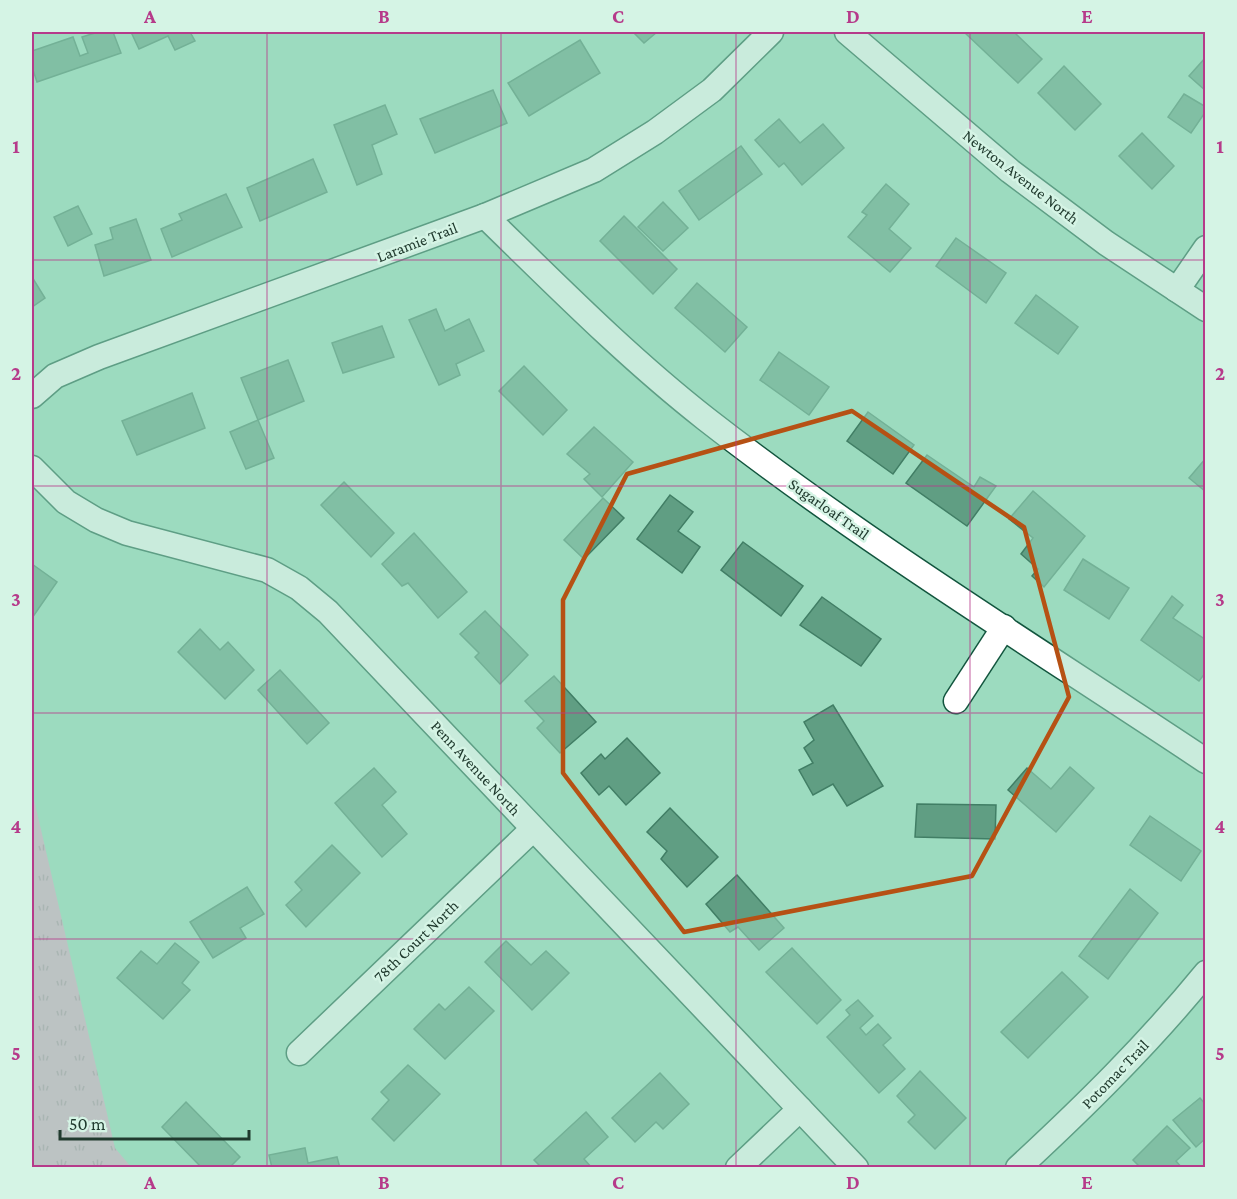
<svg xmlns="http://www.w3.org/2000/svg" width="1237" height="1199" viewBox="0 0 1237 1199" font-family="'Crimson Pro',serif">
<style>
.grass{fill:url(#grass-tufts)}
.building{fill:#609e83;stroke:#417e65;stroke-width:1.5}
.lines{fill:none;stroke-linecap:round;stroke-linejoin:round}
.minor-casing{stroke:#12553e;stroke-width:27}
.minor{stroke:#fff;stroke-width:24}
.marked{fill:none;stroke:#b65114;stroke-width:4.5;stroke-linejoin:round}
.grid{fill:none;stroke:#b63a8a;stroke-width:1.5;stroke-opacity:0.55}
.labels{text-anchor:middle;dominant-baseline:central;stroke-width:5;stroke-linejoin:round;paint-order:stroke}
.street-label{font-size:16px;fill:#203a2e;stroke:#d5f4e5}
.neatline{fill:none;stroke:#b63a8a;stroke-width:2}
.grid-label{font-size:20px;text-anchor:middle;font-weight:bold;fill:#b63a8a}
</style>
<defs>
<pattern id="grass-tufts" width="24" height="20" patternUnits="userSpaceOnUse" patternTransform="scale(1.5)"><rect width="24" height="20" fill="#e3a6c8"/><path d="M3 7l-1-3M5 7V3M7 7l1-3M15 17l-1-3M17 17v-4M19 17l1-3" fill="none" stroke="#b888a3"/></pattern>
</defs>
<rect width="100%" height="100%" fill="#9cdbbf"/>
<polygon class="grass" points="32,791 115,1148 131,1167 32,1167"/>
<g class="building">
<polygon points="98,32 113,32 121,53 37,82 32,67 32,51 73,37 80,56 88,53 82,37"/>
<polygon points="131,32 190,32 195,41 175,50 168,36 139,49"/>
<polygon points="633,32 657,32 644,43"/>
<polygon points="964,32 1014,32 1042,59 1018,83"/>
<polygon points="580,40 600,73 529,116 508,83"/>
<polygon points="1206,57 1206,91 1189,76"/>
<polygon points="1064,66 1101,104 1075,130 1038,93"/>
<polygon points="493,90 507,123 435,153 420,119"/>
<polygon points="1184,94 1206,107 1206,111 1191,133 1168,117"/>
<polygon points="385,105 397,134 372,145 382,174 357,185 334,125"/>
<polygon points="779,119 800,143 823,124 844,148 802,185 784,163 779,167 755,140"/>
<polygon points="1142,133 1174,166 1152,189 1119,156"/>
<polygon points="741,146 762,174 699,220 679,191"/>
<polygon points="313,159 327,192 260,221 247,188"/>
<polygon points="886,184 909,204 889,229 911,248 890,272 848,237 867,215 862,212"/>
<polygon points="226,194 242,227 172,257 161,229 182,220 179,214"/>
<polygon points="663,202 688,228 663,251 638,227"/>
<polygon points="78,206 92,234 68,246 54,217"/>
<polygon points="624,216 677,269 653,294 600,241"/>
<polygon points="136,219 151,260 104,276 95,245 113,239 110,228"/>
<polygon points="956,238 1006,273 986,303 936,266"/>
<polygon points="32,277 45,298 32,307"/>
<polygon points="697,283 747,327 725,352 675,308"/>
<polygon points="1036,295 1078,327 1058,354 1015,323"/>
<polygon points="436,309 445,331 469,319 484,351 456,364 460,375 439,385 409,320"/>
<polygon points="382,326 394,357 343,373 332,343"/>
<polygon points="779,352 829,387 809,415 760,380"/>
<polygon points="288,360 304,401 258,420 241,378"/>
<polygon points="524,366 567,410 543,435 499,391"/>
<polygon points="192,393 205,428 137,455 122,421"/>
<polygon points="868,412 914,445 893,474 847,441"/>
<polygon points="258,420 274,458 246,469 230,432"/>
<polygon points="594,427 633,462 602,497 584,479 590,474 567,454"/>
<polygon points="927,455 974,487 980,477 996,486 967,526 906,483"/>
<polygon points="1206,458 1206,492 1189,478"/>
<polygon points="344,482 394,533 371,557 321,505"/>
<polygon points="1033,491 1085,536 1044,587 1032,576 1038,569 1021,554 1033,538 1009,519"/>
<polygon points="670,495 693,512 678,531 700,547 682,573 637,539"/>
<polygon points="603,498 624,518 584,559 564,540"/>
<polygon points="414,533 467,592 438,618 408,583 402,586 382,564"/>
<polygon points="743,542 803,586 781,616 721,570"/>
<polygon points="1083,559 1129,588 1109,619 1064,590"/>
<polygon points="32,564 57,582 32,618"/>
<polygon points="1172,596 1183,605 1173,618 1206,640 1206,672 1199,681 1141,640"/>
<polygon points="822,597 881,639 861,666 800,625"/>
<polygon points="485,611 528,655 500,684 475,657 479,653 460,634"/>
<polygon points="200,629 220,650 228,642 254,670 225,699 178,652"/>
<polygon points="280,670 329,723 307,744 258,690"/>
<polygon points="554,676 596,722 560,753 537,728 544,721 525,701"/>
<polygon points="833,705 883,786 847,806 833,784 813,795 799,770 813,763 804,748 814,740 804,722"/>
<polygon points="627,738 660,773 626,805 609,786 599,795 581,773 601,754 605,759"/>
<polygon points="1070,767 1094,788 1056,832 1008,790 1027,768 1051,789"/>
<polygon points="374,768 396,792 382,805 407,834 382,857 335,803"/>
<polygon points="917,804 996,805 995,839 915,837"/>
<polygon points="670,808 718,857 687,887 661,859 667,851 647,832"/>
<polygon points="1150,816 1201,851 1181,881 1130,845"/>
<polygon points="332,845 360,873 306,927 286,905 302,890 295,882"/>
<polygon points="737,875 784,928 759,950 738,927 730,932 706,904"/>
<polygon points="247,887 264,914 240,928 246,938 213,958 190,922"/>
<polygon points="1130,889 1158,913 1108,979 1079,956"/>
<polygon points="506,941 531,965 546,951 569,973 532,1010 485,962"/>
<polygon points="175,943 199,962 182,983 190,990 163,1019 117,978 141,951 157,964"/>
<polygon points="792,948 841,1000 817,1024 766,972"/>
<polygon points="1062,972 1088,997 1028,1058 1001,1032"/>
<polygon points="469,987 494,1011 445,1059 414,1029 439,1004 445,1010"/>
<polygon points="858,1000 873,1016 860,1028 866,1035 878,1024 891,1038 883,1045 905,1069 879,1093 827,1037 850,1015 846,1010"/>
<polygon points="408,1065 440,1094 394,1141 372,1119 389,1100 381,1092"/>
<polygon points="920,1071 966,1118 935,1149 908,1122 915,1115 897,1096"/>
<polygon points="660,1073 689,1104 663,1129 656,1122 635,1142 612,1118"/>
<polygon points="1200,1098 1206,1105 1206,1138 1196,1147 1173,1120"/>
<polygon points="186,1102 240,1157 229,1168 202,1168 162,1127"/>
<polygon points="586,1112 608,1137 584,1159 592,1168 542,1168 534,1160"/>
<polygon points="1167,1126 1190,1148 1176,1161 1182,1168 1141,1168 1133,1160"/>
<polygon points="305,1148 308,1163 337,1157 340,1168 272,1168 269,1155"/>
</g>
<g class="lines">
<g class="minor-casing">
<g id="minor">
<polyline points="847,32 1010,171 1106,243 1206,309"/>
<path d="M485 216C557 286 627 357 706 419 865 543 1038 649 1206 761"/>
<polyline points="1177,290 1206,248"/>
<polyline points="32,396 55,376 99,357 485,216 594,170 655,132 712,90 771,32"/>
<polyline points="32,468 66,502 96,520 127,533 267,570 299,588 328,612 856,1168"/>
<polyline points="956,701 1004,627"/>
<polyline points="299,1053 533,829"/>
<polyline points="738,1168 800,1109"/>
<path d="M1018 1168C1085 1106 1148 1044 1206 973"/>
</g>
</g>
<use href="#minor" class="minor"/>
</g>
<path d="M0 0H1237V1199H0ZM852 411 1024 527 1069 697 972 876 684 932 563 773V600L627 474Z" fill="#9cdbbf" fill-opacity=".55" fill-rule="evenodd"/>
<path class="marked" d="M852 411 1024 527 1069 697 972 876 684 932 563 773V600L627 474Z"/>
<path class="grid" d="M267 32V1168M501 32V1168M736 32V1168M970 32V1168M32 260H1206M32 486H1206M32 713H1206M32 939H1206"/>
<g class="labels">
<g class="street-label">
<text transform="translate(1021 177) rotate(38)">Newton Avenue North</text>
<text transform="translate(417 242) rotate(-21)">Laramie Trail</text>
<text transform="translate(829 509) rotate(35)">Sugarloaf Trail</text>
<text transform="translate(476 768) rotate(47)">Penn Avenue North</text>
<text transform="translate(416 941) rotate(-44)">78th Court North</text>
<text transform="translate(1115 1074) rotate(-46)">Potomac Trail</text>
</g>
</g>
<rect width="1237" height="1199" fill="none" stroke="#d5f4e5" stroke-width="66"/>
<path d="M60 1130v9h189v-9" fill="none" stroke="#203a2e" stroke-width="3"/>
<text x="69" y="1130" font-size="18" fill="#203a2e" stroke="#d5f4e5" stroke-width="4.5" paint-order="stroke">50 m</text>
<rect x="33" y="33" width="1171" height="1133" class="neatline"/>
<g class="grid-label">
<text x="150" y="23">A</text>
<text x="384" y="23">B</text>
<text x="618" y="23">C</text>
<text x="853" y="23">D</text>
<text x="1087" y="23">E</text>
<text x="16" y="153">1</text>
<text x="1220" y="153">1</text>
<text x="16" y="380">2</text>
<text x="1220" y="380">2</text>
<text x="16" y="606">3</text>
<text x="1220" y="606">3</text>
<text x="16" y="833">4</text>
<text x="1220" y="833">4</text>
<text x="16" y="1060">5</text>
<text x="1220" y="1060">5</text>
<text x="150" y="1189">A</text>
<text x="384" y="1189">B</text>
<text x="618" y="1189">C</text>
<text x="853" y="1189">D</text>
<text x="1087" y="1189">E</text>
</g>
</svg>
